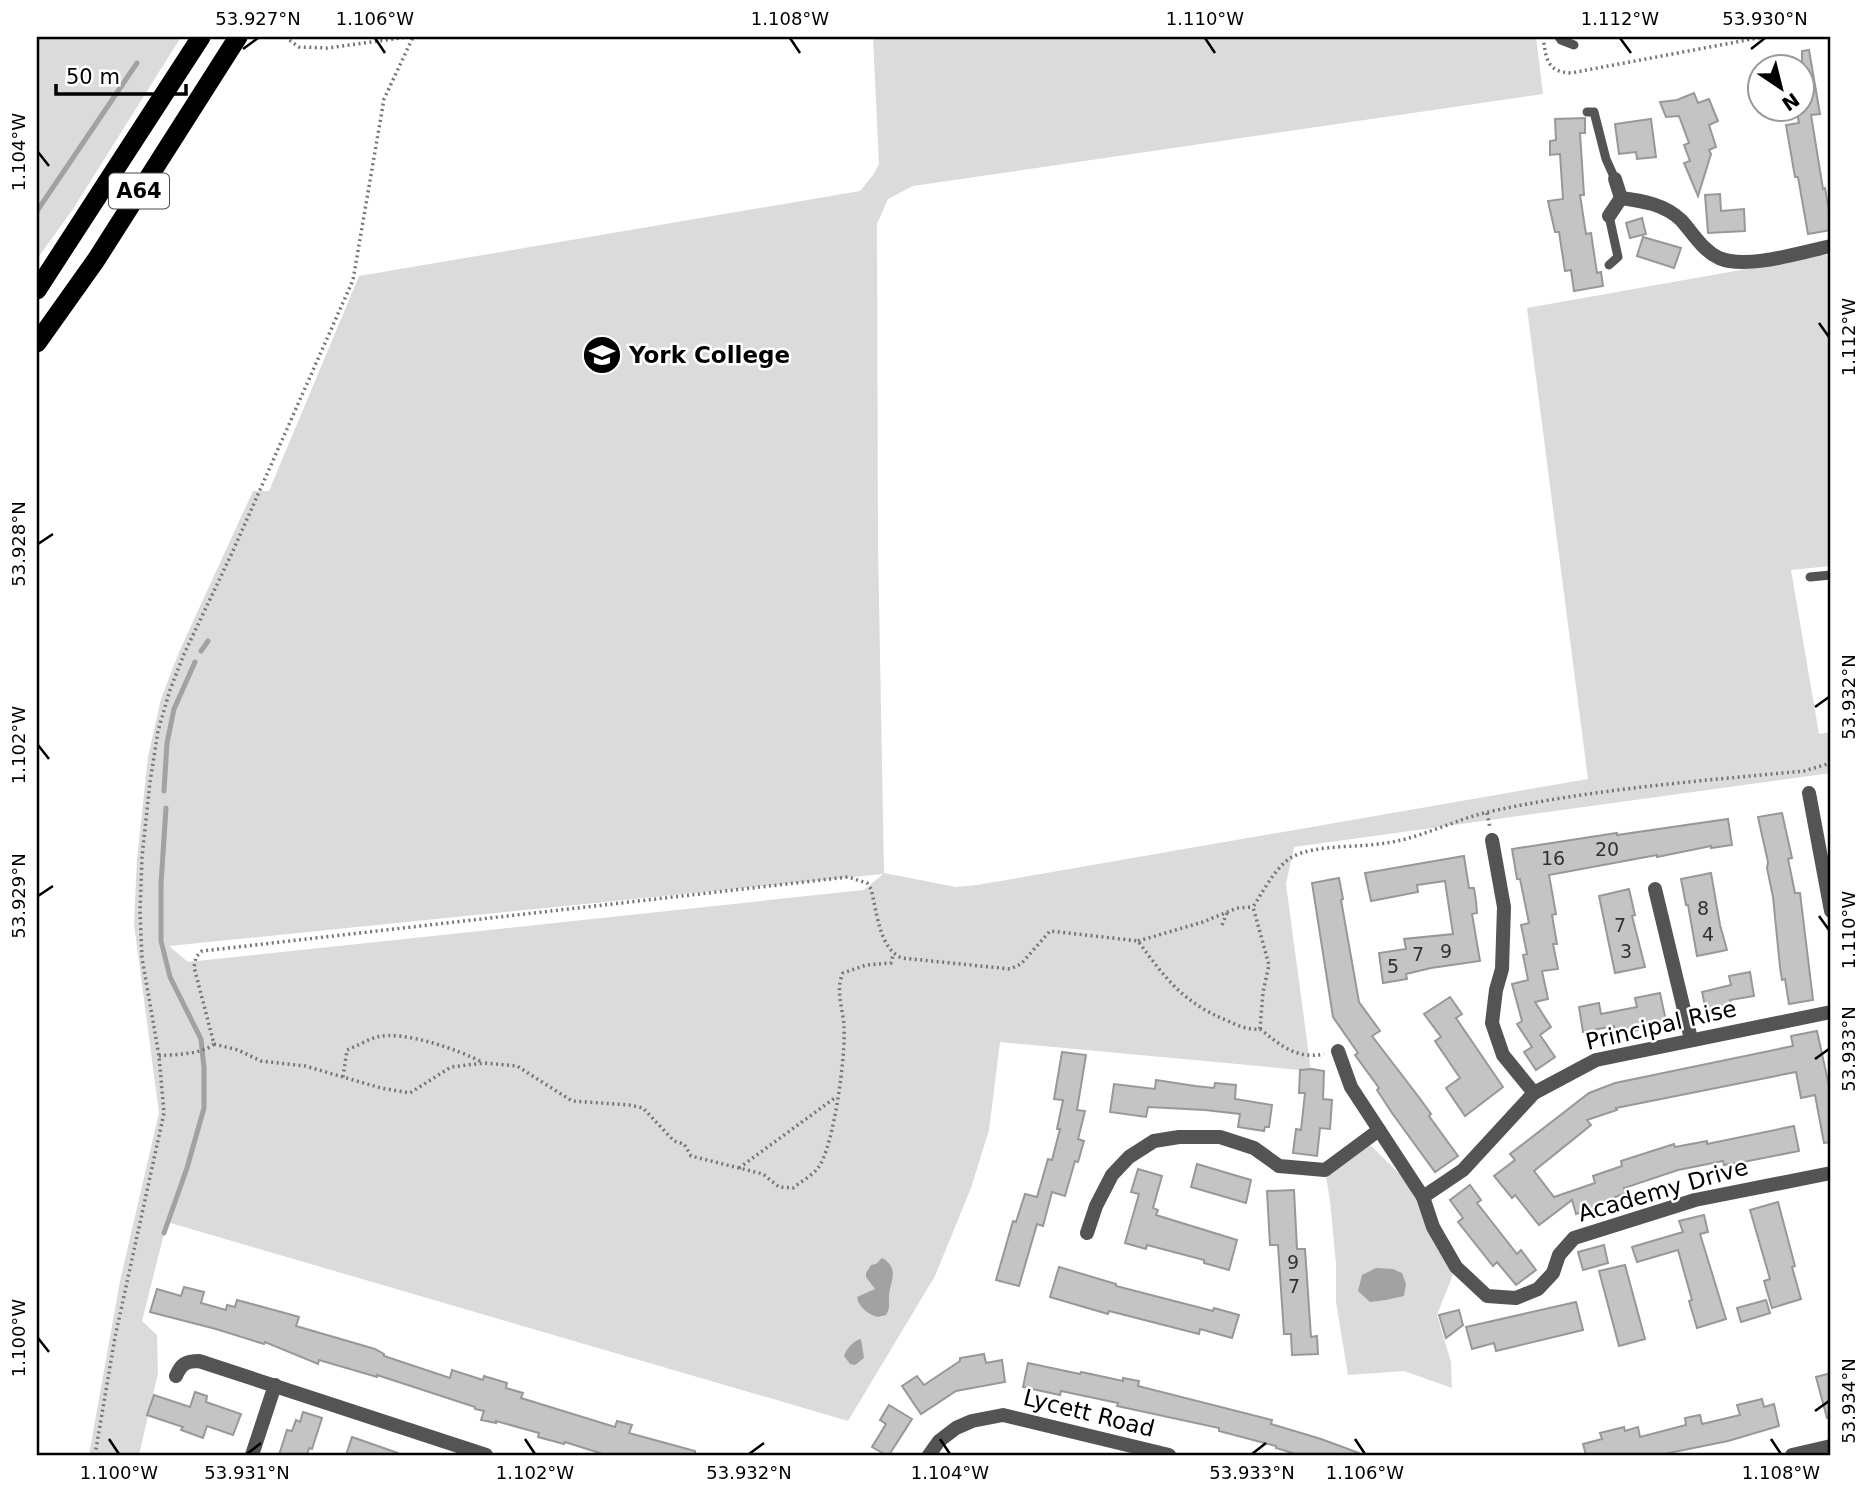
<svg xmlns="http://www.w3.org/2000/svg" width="1868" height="1492" viewBox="0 0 1868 1492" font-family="'DejaVu Sans',sans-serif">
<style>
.green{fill:#dbdbdb;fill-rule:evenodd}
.water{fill:#a2a2a2}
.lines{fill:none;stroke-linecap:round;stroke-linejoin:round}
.stream{stroke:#a2a2a2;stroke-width:5}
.building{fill:#c4c4c4;stroke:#989898;stroke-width:2}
.path{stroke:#767676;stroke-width:3.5;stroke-dasharray:2 3.5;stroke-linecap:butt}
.service{stroke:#545454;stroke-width:9}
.minor{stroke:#545454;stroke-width:14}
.trunk{stroke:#000;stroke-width:19}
.ticks{fill:none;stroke:#000;stroke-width:2.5}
.labels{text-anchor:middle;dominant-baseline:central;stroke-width:5;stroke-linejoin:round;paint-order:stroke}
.number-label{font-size:19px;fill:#313131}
.shield{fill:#fff;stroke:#4c4c4c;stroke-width:2}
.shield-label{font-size:21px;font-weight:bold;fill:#000}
.poi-label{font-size:23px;font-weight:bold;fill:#000;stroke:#fff;text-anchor:start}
.street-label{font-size:23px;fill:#000;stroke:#fff}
.neatline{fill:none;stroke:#000;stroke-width:2.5}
.ticks-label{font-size:18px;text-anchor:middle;fill:#000}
</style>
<rect width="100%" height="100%" fill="#fff"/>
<g class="green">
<polygon points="37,37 181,37 73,209 37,259"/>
<path d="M873 37H1536L1543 94 913 186 888 199 877 224 878 545 884 873 956 887 977 885 1588 779 1527 308 1831 254V566L1791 570 1819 734 1831 732V773L1294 847 1286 884 1311 1071 1000 1042 989 1130 971 1188 935 1276 848 1421 167 1222 142 1321 157 1335 158 1373 139 1455H89L120 1281 159 1113 134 924 137 859 148 757 161 699 179 652 253 491H269L359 276 860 191 873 175 879 164ZM883 874 864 890 188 962 169 946Z"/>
<polygon points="1365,1140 1423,1197 1456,1267 1437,1315 1451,1362 1452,1388 1404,1371 1348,1375 1336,1302 1336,1264 1330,1201 1325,1170"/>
</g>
<g class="water">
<path d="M882 1258C902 1269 888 1284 889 1299 889 1306 890 1308 886 1315L878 1317C869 1315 858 1307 857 1297L875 1289 866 1277V1273L871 1265 876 1264Z"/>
<polygon points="1376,1268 1393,1269 1402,1273 1406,1284 1404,1296 1386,1300 1370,1302 1358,1291 1362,1275"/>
<path d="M861 1339 864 1358 855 1365 850 1364 844 1356C846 1349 854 1340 861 1339Z"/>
</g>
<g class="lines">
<g class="stream">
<polyline points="37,211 137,63"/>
<polyline points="201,651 208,641"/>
<polyline points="164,791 167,743 174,709 195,662"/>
<polyline points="164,1233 187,1168 204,1108 204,1068 201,1039 170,977 161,941 161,884 166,808"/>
</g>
</g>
<g class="building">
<polygon points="1809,50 1820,114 1811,115 1823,189 1825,188 1829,210 1831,210 1831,230 1808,234 1798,177 1795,177 1786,125 1799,123 1796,108 1802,108 1802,51"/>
<polygon points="1694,93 1698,103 1709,99 1718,121 1709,125 1716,147 1709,150 1711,154 1698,196 1684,163 1690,161 1684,145 1689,143 1679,116 1666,117 1660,102 1677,100"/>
<polygon points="1585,118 1585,133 1580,133 1584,195 1580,195 1586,234 1591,233 1597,273 1601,272 1603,286 1574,291 1571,270 1565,271 1559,232 1555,232 1548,201 1563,199 1560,154 1550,155 1550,141 1556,140 1555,119"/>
<polygon points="1651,119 1656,157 1637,159 1636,152 1619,154 1615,124"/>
<polygon points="1720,194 1721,211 1744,209 1745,231 1708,233 1705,195"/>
<polygon points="1642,218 1646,234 1630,238 1626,223"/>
<polygon points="1643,237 1681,248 1674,268 1637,256"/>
<polygon points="1782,813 1792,858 1788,859 1795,893 1800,893 1813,1000 1789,1004 1785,979 1782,980 1780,967 1773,897 1767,868 1768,862 1758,817"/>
<polygon points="1728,819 1732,845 1711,848 1711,846 1657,857 1657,855 1549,875 1556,914 1552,915 1557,944 1553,944 1558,969 1542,971 1548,999 1535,1002 1551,1027 1540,1035 1555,1057 1536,1070 1524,1052 1532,1047 1517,1024 1522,1021 1512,984 1528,980 1523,955 1527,954 1521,925 1529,923 1520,879 1517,879 1512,849 1617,833 1617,835"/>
<polygon points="1464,856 1469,888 1474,888 1476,901 1477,913 1472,914 1480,961 1431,968 1406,974 1407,979 1383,983 1379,953 1406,949 1404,939 1453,934 1445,881 1417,885 1418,892 1371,901 1365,873"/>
<polygon points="1711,873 1720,925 1727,950 1697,956 1688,905 1686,905 1681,879"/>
<polygon points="1339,878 1343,899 1341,900 1359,1002 1380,1031 1372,1036 1418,1096 1431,1114 1429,1116 1458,1156 1435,1172 1392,1113 1377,1090 1379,1088 1355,1055 1358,1053 1333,1017 1312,883"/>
<polygon points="1629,889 1635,915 1632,916 1645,967 1615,973 1599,896"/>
<polygon points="1750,972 1754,996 1730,1000 1732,1010 1707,1015 1702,992 1731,985 1729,976"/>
<polygon points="1660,993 1666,1021 1637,1027 1638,1030 1616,1034 1614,1026 1583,1032 1579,1007 1599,1003 1601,1014 1637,1007 1635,998"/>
<polygon points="1450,997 1462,1014 1456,1018 1503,1087 1465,1116 1446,1088 1460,1078 1435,1041 1441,1037 1424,1014"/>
<polygon points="1817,1031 1831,1095 1831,1142 1824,1143 1815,1095 1801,1098 1796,1072 1616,1108 1617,1110 1587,1120 1591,1125 1534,1171 1554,1197 1595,1183 1593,1176 1622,1166 1621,1161 1674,1144 1675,1147 1707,1141 1707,1144 1794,1126 1799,1151 1743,1162 1724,1165 1723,1161 1678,1170 1624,1188 1626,1193 1597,1204 1598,1207 1576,1214 1572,1200 1539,1225 1515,1195 1512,1198 1494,1176 1515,1160 1510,1154 1589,1093 1615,1083 1793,1046 1791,1036"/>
<polygon points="1062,1052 1086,1055 1077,1110 1085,1111 1078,1139 1084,1141 1078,1162 1075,1161 1065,1196 1052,1192 1043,1226 1037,1224 1019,1286 996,1280 1013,1221 1016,1222 1025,1194 1037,1197 1048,1159 1052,1160 1060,1129 1057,1129 1063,1100 1054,1099"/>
<polygon points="1312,1069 1324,1071 1323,1099 1332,1100 1330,1129 1320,1128 1317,1156 1293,1153 1296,1129 1301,1130 1305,1093 1299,1093 1300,1070"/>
<polygon points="1156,1080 1195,1086 1214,1088 1215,1083 1236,1085 1235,1099 1272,1105 1269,1127 1265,1127 1264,1131 1238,1127 1240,1114 1205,1110 1148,1107 1146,1117 1110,1112 1114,1084 1155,1089"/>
<polygon points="1197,1164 1251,1180 1246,1203 1191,1187"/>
<polygon points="1138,1169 1162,1176 1153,1208 1158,1210 1156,1215 1237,1240 1229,1270 1204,1263 1204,1260 1147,1245 1146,1249 1125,1243 1139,1194 1131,1192"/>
<polygon points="1470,1185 1481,1200 1477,1203 1517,1254 1521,1250 1536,1270 1516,1285 1497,1262 1493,1266 1458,1222 1463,1218 1450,1200"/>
<polygon points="1294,1190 1297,1249 1305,1249 1311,1337 1317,1336 1318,1354 1292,1355 1291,1334 1284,1334 1278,1245 1270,1245 1267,1191"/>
<polygon points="1778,1202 1795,1266 1792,1267 1801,1299 1772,1308 1764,1281 1770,1279 1750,1210"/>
<polygon points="1704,1215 1708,1232 1700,1234 1726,1319 1697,1328 1689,1301 1692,1300 1678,1250 1637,1262 1632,1247 1683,1232 1679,1221"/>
<polygon points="1604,1245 1608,1263 1583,1270 1578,1252"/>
<polygon points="1625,1265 1645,1339 1619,1346 1599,1271"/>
<polygon points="1059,1267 1116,1284 1116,1286 1213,1311 1214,1308 1239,1315 1232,1338 1200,1329 1199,1334 1109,1311 1108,1314 1050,1297"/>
<polygon points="184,1287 204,1292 201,1303 226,1310 227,1305 235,1307 237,1300 285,1313 299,1317 296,1326 375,1349 384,1354 384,1356 450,1378 452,1370 483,1380 484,1376 507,1383 506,1388 523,1393 521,1398 615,1427 617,1421 632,1425 629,1433 695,1451 695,1455 606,1455 565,1442 564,1444 538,1437 539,1433 496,1421 496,1423 481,1420 484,1411 475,1409 475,1407 377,1375 377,1377 319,1360 318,1364 265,1342 264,1344 216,1329 150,1312 157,1289 181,1296"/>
<polygon points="1766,1300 1770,1313 1741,1322 1737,1308"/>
<polygon points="1576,1302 1583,1330 1496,1351 1494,1343 1472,1349 1466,1327"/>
<polygon points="1459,1310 1463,1325 1446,1338 1439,1315"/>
<polygon points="984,1354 986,1363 1002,1360 1005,1382 956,1391 921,1414 902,1386 917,1376 924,1385 960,1361 960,1358"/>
<polygon points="1028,1363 1080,1374 1081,1372 1123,1381 1123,1378 1139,1381 1138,1386 1272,1420 1271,1424 1321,1439 1359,1453 1359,1455 1299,1455 1276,1448 1276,1446 1219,1431 1219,1428 1117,1406 1118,1403 1061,1391 1060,1395 1023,1387"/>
<polygon points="1831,1373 1831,1418 1827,1418 1816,1377"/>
<polygon points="195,1392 207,1396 206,1402 241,1414 233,1435 207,1426 203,1438 181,1430 183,1427 147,1415 154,1395 190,1407"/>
<polygon points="1762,1399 1764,1407 1774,1404 1779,1426 1728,1441 1659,1455 1586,1455 1583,1444 1602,1439 1600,1433 1624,1427 1625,1431 1638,1427 1640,1437 1686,1425 1685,1418 1700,1415 1702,1424 1740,1415 1737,1405"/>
<polygon points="889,1405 912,1419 889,1455 886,1455 872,1447 886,1424 880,1420"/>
<polygon points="303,1412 322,1418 312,1449 309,1448 307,1455 279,1455 287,1430 292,1431 296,1420 300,1422"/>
<polygon points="352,1437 398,1453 398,1455 346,1455"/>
</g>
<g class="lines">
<g class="path">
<polyline points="285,37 299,47 327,48 407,37"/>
<path d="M1543 37C1546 57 1546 72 1571 73L1763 37"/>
<polyline points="1487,813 1490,828"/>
<polyline points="1222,925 1227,913"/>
<polyline points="1138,941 1203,922 1237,908 1253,907"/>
<path d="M1260 1029 1263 992 1269 965 1253 907C1262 893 1277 865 1292 857 1316 844 1359 848 1386 843 1421 838 1454 820 1488 812 1592 789 1698 781 1804 771L1831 763"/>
<path d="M214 1044 238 1050 261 1061 305 1066 381 1088 410 1093 451 1067 484 1063 517 1066 572 1101 629 1105 643 1108 674 1141 684 1144 691 1156 763 1174 779 1187 793 1188C800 1182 812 1176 818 1168 834 1147 846 1054 844 1026 843 1009 835 989 843 973L866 965 891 963 893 955"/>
<path d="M159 1056C176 1054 201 1055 214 1044L194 967 196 957 202 951 848 877 867 883 871 889C877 911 879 949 902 958L1010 969 1021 964 1050 931 1138 941C1166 979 1182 1002 1228 1021 1238 1026 1249 1030 1260 1029 1280 1045 1297 1060 1324 1054"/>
<path d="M343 1077 347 1050C357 1046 367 1040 377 1037 403 1030 459 1050 482 1062"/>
<polyline points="739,1168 836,1097"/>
<polyline points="95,1455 115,1337 164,1113 159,1056 142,958 140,912 142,857 150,782 158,731 170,690 184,654 232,553 353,280 384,99 413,37"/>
</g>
<g class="service">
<polyline points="1559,37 1561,40 1574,45"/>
<polyline points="1587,112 1594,112 1606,159 1615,179"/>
<polyline points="1609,265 1618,257 1609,216"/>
<polyline points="1810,577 1831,575"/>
</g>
<g class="minor">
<polyline points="1615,179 1621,198"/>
<path d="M1609 216 1621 198C1643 201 1664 204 1681 220 1693 233 1702 250 1719 258 1747 270 1802 252 1831 246"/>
<polyline points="1809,793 1831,911"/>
<polyline points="1492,840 1504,907 1502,969 1496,990 1492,1023 1503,1055 1534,1093"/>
<polyline points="1655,889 1691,1039"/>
<polyline points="1338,1051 1351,1087 1423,1197 1463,1170 1534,1093 1596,1060 1831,1012"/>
<polyline points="1423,1197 1433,1227 1456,1267 1487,1296 1516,1298 1538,1289 1553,1273 1559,1255 1574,1238 1695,1200 1831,1173"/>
<polyline points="1087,1233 1096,1206 1112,1175 1129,1157 1154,1141 1179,1137 1220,1137 1254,1148 1279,1166 1325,1170 1379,1130"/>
<path d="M176 1376C181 1364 186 1361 199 1361L486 1455"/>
<polyline points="252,1455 275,1385"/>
<polyline points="929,1455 939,1441 956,1428 972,1421 1003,1415 1169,1455"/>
<polyline points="1792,1455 1831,1446"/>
</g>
<g class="trunk">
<polyline points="37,290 201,37"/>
<polyline points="37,343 96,260 238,37"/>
</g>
</g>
<path class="ticks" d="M375 38 385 53M790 38 800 53M1205 38 1215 53M1620 38 1631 53M243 49 258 38M1751 49 1765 38M38 152 49 166M1819 323 1829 337M38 544 53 534M1815 707 1829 697M38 745 49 759M38 896 53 886M1819 916 1829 930M1815 1059 1829 1049M38 1338 49 1352M1815 1411 1829 1401M109 1439 119 1454M525 1439 535 1454M940 1439 950 1454M1355 1439 1365 1454M1771 1439 1781 1454M247 1454 261 1443M749 1454 764 1443M1252 1454 1266 1443"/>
<defs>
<g id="university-disc" transform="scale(2.0125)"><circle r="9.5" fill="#000" stroke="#fff"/><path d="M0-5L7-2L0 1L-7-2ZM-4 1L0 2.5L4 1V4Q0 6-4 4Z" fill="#fff"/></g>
</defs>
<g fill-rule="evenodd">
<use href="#university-disc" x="602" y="355"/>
</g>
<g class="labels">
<g class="number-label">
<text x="1607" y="849">20</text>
<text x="1553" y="858">16</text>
<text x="1703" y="908">8</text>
<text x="1620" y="925">7</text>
<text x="1708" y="934">4</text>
<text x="1446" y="951">9</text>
<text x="1626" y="951">3</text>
<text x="1418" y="954">7</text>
<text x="1393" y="966">5</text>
<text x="1293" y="1262">9</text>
<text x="1294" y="1286">7</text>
</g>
<rect class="shield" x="109" y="173.5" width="60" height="35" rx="5"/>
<g class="shield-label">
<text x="139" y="191">A64</text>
</g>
<g class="poi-label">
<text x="629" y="355">York College</text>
</g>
<g class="street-label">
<text transform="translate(1661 1025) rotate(-13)">Principal Rise</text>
<text transform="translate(1663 1190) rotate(-16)">Academy Drive</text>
<text transform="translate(1089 1413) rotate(14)">Lycett Road</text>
</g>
</g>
<rect width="1868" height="1492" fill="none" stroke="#ffffff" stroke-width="77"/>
<g transform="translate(1781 88) rotate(145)"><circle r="33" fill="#ffffff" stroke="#999999" stroke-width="2"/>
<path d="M0-5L12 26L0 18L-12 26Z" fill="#000000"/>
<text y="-10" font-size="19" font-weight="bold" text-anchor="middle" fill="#000000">N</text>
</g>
<path d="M56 84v10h130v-10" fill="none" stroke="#000000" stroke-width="3.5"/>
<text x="66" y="84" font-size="21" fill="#000000" stroke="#ffffff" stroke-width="5" paint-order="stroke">50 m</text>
<rect x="38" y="38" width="1791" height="1416" class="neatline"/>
<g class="ticks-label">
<text x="258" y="25">53.927°N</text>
<text x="375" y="25">1.106°W</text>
<text x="790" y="25">1.108°W</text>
<text x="1205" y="25">1.110°W</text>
<text x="1620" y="25">1.112°W</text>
<text x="1765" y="25">53.930°N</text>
<text transform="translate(19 152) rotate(-90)" y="6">1.104°W</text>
<text transform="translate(1849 337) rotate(-90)" y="6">1.112°W</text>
<text transform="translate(19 544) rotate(-90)" y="6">53.928°N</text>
<text transform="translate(1849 697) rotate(-90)" y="6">53.932°N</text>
<text transform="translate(19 745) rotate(-90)" y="6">1.102°W</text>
<text transform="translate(19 896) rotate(-90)" y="6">53.929°N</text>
<text transform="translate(1849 930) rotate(-90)" y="6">1.110°W</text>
<text transform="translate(1849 1049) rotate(-90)" y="6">53.933°N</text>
<text transform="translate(19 1338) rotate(-90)" y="6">1.100°W</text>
<text transform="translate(1849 1401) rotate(-90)" y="6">53.934°N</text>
<text x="119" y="1479">1.100°W</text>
<text x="247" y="1479">53.931°N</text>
<text x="535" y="1479">1.102°W</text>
<text x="749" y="1479">53.932°N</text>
<text x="950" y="1479">1.104°W</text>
<text x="1252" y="1479">53.933°N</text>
<text x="1365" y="1479">1.106°W</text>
<text x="1781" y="1479">1.108°W</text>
</g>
</svg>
